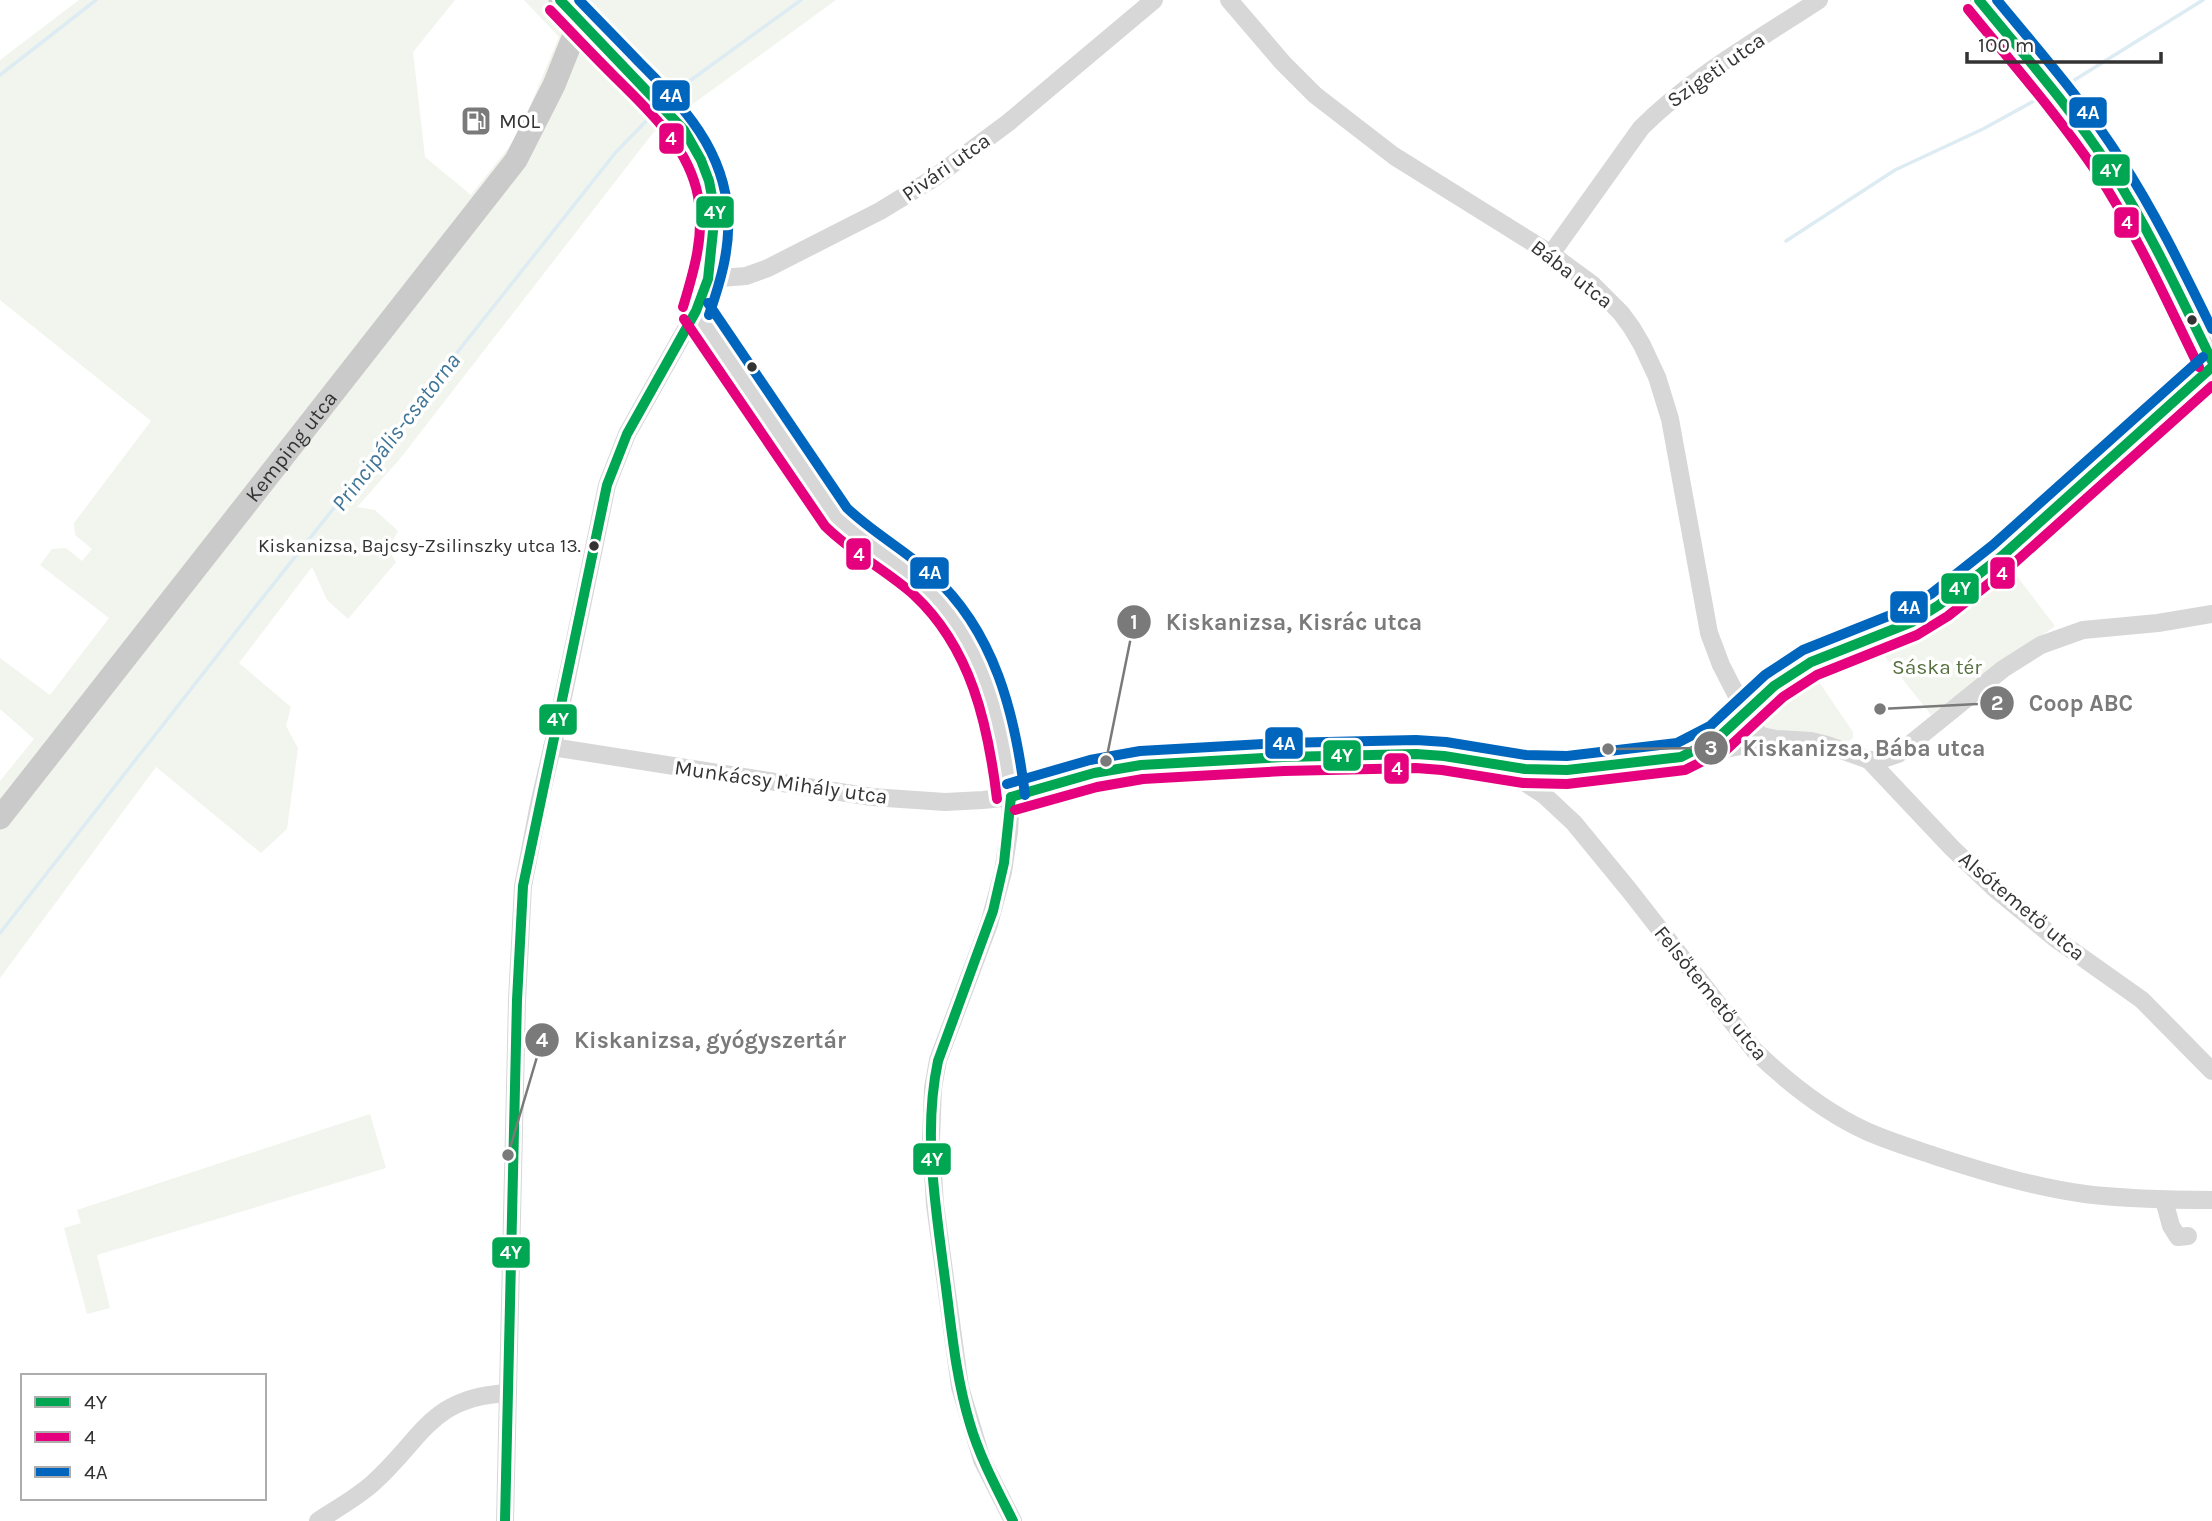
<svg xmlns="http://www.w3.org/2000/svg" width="2212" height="1521" viewBox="0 0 2212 1521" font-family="Karla,sans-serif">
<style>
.green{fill:#f1f5ed}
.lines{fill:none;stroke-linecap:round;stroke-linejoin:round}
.stream{stroke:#ddebf3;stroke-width:3.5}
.minor{stroke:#d7d7d7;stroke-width:18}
.major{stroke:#cacaca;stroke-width:23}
.bus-1-casing{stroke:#fff;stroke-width:16}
.bus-2-casing{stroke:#fff;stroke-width:16}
.bus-3-casing{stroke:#fff;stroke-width:16}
.bus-1{stroke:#00a651;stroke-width:10}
.bus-2{stroke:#e5007d;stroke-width:10}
.bus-3{stroke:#0065bd;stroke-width:10}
.bus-dot{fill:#333;stroke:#fff;stroke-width:2.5}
.labels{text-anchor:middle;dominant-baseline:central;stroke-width:7;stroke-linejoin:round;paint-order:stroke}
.bus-label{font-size:19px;fill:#333;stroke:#fff;text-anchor:end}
.street-label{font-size:21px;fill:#333;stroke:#fff}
.poi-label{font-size:21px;fill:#333;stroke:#fff;text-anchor:start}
.park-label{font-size:21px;fill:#56703f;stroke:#fff}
.water-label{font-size:23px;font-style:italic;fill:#3f7597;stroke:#fff}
.leader{fill:none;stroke:#7a7a7a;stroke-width:2.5}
.callout-dot{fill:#7a7a7a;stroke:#fff;stroke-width:2.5}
.mark-label{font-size:21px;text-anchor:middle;font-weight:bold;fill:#fff}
.callout-label{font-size:23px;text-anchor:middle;font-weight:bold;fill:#7a7a7a;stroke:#fff;stroke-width:7;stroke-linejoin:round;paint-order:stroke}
.line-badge{stroke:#fff;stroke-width:2.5}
.badge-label{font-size:19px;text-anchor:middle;font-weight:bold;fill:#fff}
</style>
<rect width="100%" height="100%" fill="#fff"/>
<g class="green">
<polygon points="79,0 455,0 413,52 425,157 471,195 517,137 559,37 524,0 836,0 653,133 399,460 357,507 375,510 398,531 388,549 396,562 348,619 327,600 312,567 239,663 291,707 286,726 298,748 287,829 261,853 156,767 0,978 0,781 34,739 0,709 0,658 50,695 109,618 40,565 52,549 66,548 82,561 92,549 75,535 74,523 151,421 0,300 0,60"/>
<polygon points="2013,571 2055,626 1931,715 1881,652 1936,629"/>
<polygon points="1812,677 1817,679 1853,732 1853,738 1846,743 1778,733 1763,727 1756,716 1757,711 1786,690"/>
<polygon points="370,1114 386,1168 97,1255 110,1308 87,1314 64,1228 81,1223 77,1210"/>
</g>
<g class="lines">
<g class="stream">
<polyline points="0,75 96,0"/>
<polyline points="2068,84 2203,0"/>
<polyline points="666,101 684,85 801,0"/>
<polyline points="1786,241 1895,170 1983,129 2043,96"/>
<polyline points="0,933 249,615 616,152 658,109"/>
</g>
<g class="minor">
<polyline points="1229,0 1283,63 1315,95 1394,156 1551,254 1593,285 1621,313 1632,328 1642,345 1657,377 1670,419 1709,633 1721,665 1755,731 1762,736 1776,739 1811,741 1827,745 1869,760 1880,760 1898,754 2003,669 2041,645 2083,630 2158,623 2212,614"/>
<path d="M1979 0C2024 55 2071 108 2110 168 2149 229 2180 296 2212 361"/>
<path d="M1551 254 1641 128C1693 76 1758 40 1819 0"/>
<polyline points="708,279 746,276 768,268 880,211 934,178 1009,122 1154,0"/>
<polyline points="696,311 836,517 859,538 922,583 958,623 980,666 991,697 1006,758 1011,797 1009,832 1003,872 989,924 938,1060 933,1088 931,1140 935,1205 960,1387 982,1460 1013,1521"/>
<polyline points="552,747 872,797 945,802 983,800 1011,797 1094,773 1141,765 1283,757 1416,754 1444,756 1525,769 1567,770 1602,767 1681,757 1718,738 1774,686 1811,662 1912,622 1939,605 2002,556 2212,367"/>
<polyline points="1698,754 1774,740"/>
<polyline points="1869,760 1952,848 1994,888 2056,939 2142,1000 2212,1071"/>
<path d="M1504 769 1544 795 1574 823 1629 890 1754 1050C1786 1081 1825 1112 1866 1131 1888 1141 1912 1148 1935 1156 1984 1172 2034 1187 2085 1194 2127 1199 2169 1200 2212 1200"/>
<polyline points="2164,1200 2171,1226 2178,1237 2188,1236"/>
<path d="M318 1521C336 1509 356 1498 372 1484 423 1439 429 1397 508 1393"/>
<polyline points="505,1521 517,1000 523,886 539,804 556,731 607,485 627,434 696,311 708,279 714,235 715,212 709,181 693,144 675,118 580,20"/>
</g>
<path class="major" id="s1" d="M0 818 516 160 554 85 580 20 560 0"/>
<g class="bus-1-casing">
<g id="bus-1">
<path d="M1979 0C2024 55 2071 108 2110 168 2149 229 2180 296 2212 361"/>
<polyline points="1011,797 1094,773 1141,765 1283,757 1416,754 1444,756 1525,769 1567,770 1681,757 1718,738 1774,686 1811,662 1912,622 1939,605 2002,556 2212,367"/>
<path d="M1011 797 1004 863 993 911 938 1061C923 1132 935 1201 944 1272 951 1323 955 1375 970 1424 980 1458 997 1489 1013 1521"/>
<polyline points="505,1521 517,1000 523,886 607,485 627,434 696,311 708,279 715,212 709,181 701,160 684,130 560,0"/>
</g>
</g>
<g class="bus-2-casing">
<g id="bus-2">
<path d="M1968 9C2012 63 2058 115 2097 173 2137 234 2167 302 2199 367"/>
<path d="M550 10C571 32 592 54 613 75 648 110 688 145 698 196 705 234 694 271 683 307"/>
<path d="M684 319 825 526C852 553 886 570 914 595 971 648 988 724 997 799"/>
<polyline points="1015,810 1097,787 1143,779 1284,771 1416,768 1442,770 1523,783 1567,784 1685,770 1727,749 1783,697 1817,675 1917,635 1948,616 2011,566 2212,386"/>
</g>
</g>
<g class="bus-3-casing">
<g id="bus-3">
<path d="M579 0C599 21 619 41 639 62 683 106 725 150 728 216 730 250 720 283 709 315"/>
<path d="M1997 0C2040 52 2085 103 2121 160 2156 214 2184 272 2212 329"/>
<path d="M708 303 847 508C873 533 905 550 931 574 995 631 1015 714 1025 795"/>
<polyline points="1007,784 1090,760 1140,751 1282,743 1416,740 1446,742 1526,755 1567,756 1677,743 1710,726 1765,675 1803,650 1906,609 1931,594 1993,545 2203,357"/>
</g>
</g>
<use href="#bus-1" class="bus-1"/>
<use href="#bus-2" class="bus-2"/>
<use href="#bus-3" class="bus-3"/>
</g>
<defs>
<g id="fuel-square" transform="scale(1.575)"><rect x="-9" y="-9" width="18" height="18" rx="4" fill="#7a7a7a" stroke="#fff"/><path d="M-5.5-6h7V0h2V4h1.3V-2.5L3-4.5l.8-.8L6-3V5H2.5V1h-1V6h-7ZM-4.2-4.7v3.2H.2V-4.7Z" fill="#fff"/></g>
</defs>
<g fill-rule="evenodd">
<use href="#fuel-square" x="476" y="121"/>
</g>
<g class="bus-dot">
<circle cx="2192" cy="320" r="6"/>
<circle cx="752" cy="367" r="6"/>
<circle cx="594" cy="546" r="6"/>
</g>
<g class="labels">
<g class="bus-label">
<text x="581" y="546">Kiskanizsa, Bajcsy-Zsilinszky utca 13.</text>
</g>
<g class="street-label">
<text transform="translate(1716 70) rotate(-35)">Szigeti utca</text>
<text transform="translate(946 167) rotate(-35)">Pivári utca</text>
<text transform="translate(1572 274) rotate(38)">Bába utca</text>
<text stroke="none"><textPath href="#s1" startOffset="472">Kemping utca</textPath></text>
<text transform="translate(781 782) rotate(8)">Munkácsy Mihály utca</text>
<text transform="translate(2022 906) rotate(40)">Alsótemető utca</text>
<text transform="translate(1711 993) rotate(51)">Felsőtemető utca</text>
</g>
<g class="poi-label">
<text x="499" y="121">MOL</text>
</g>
<g class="park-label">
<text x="1937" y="667">Sáska tér</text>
</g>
<g class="water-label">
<text transform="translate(396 432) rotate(-52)">Principális-csatorna</text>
</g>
</g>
<path class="leader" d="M1106 761L1134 622M1880 709L1997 703M1608 749L1711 748M508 1155L542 1040"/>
<g class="callout-dot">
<circle cx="1106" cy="761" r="7"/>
<circle cx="1880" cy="709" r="7"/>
<circle cx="1608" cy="749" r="7"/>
<circle cx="508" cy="1155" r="7"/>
<circle cx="1134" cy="622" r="18"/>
<circle cx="1997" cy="703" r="18"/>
<circle cx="1711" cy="748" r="18"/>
<circle cx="542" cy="1040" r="18"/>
</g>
<g class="mark-label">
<text x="1134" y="629">1</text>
<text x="1997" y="710">2</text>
<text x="1711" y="755">3</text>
<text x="542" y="1047">4</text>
</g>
<g class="callout-label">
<text x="1294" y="630">Kiskanizsa, Kisrác utca</text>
<text x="2081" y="711">Coop ABC</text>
<text x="1864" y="756">Kiskanizsa, Bába utca</text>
<text x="710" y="1048">Kiskanizsa, gyógyszertár</text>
</g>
<g class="line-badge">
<rect x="651" y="79" width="40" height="33" rx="7" fill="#0065bd"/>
<rect x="2068" y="96" width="40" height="33" rx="7" fill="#0065bd"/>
<rect x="658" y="122" width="27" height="33" rx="7" fill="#e5007d"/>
<rect x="2091" y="153" width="40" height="34" rx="7" fill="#00a651"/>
<rect x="695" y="195" width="40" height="34" rx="7" fill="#00a651"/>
<rect x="2113" y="206" width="27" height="33" rx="7" fill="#e5007d"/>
<rect x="845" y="537" width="27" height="34" rx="7" fill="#e5007d"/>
<rect x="909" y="556" width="41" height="34" rx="7" fill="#0065bd"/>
<rect x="1989" y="556" width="27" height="34" rx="7" fill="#e5007d"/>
<rect x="1940" y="572" width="40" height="33" rx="7" fill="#00a651"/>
<rect x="1889" y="590" width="40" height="34" rx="7" fill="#0065bd"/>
<rect x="538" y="703" width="40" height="33" rx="7" fill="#00a651"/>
<rect x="1264" y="726" width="40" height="34" rx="7" fill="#0065bd"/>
<rect x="1322" y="739" width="40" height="33" rx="7" fill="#00a651"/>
<rect x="1383" y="752" width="27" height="33" rx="7" fill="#e5007d"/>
<rect x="912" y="1142" width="40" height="34" rx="7" fill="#00a651"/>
<rect x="491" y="1236" width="40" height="33" rx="7" fill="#00a651"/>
</g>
<g class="badge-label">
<text x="671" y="102">4A</text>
<text x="2088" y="119">4A</text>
<text x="671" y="145">4</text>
<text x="2111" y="177">4Y</text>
<text x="715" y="219">4Y</text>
<text x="2127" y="229">4</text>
<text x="859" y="561">4</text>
<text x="930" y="579">4A</text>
<text x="2002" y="580">4</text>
<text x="1960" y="595">4Y</text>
<text x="1909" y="614">4A</text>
<text x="558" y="726">4Y</text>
<text x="1284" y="750">4A</text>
<text x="1342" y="762">4Y</text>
<text x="1397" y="775">4</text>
<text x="932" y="1166">4Y</text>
<text x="511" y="1259">4Y</text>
</g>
<rect x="21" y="1374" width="245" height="126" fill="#ffffff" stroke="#adadad" stroke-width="2"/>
<rect x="35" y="1397" width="35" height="10" fill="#00a651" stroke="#adadad" stroke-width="2"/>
<text x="84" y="1409" font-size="21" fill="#333333">4Y</text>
<rect x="35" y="1432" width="35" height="10" fill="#e5007d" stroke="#adadad" stroke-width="2"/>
<text x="84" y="1444" font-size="21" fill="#333333">4</text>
<rect x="35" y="1467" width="35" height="10" fill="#0065bd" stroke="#adadad" stroke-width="2"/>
<text x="84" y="1479" font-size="21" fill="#333333">4A</text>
<path d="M1967 52v10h194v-10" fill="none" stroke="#333333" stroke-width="3.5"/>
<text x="1978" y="52" font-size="21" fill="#333333" stroke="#ffffff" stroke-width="5" paint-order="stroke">100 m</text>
</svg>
